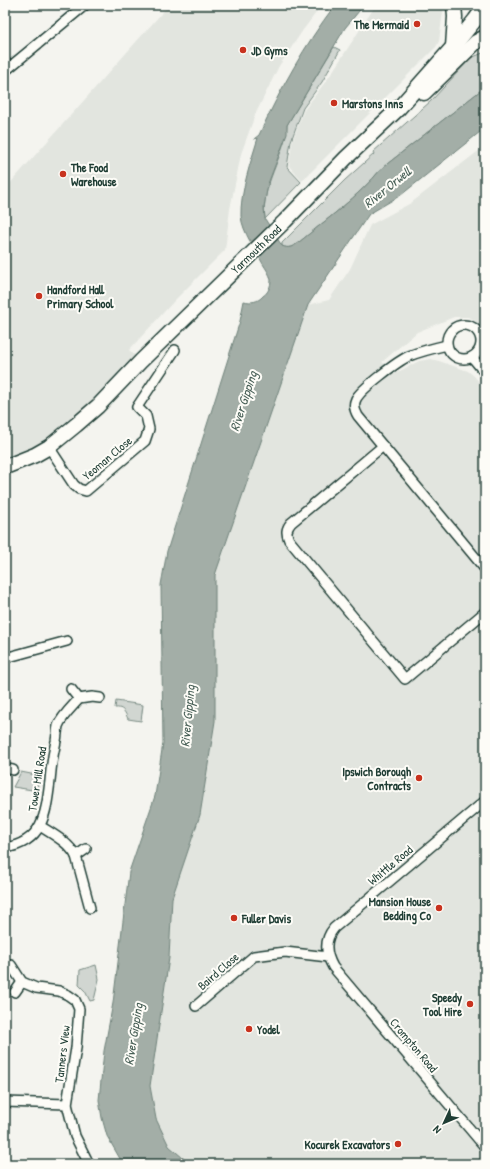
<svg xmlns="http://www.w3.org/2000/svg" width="490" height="1169" viewBox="0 0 490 1169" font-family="'Patrick Hand',sans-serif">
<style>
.built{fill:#e2e5df}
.green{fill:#d1d6d1;stroke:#788a82}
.water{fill:#a3aea7;stroke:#6e8179}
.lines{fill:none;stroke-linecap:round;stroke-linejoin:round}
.minor-casing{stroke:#1f3d34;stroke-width:12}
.primary-casing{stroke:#1f3d34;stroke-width:17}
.minor{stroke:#fdfcf7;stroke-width:9}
.primary{stroke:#fdfcf7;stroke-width:14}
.poi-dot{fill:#c8321e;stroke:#fdfcf7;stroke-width:1.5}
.labels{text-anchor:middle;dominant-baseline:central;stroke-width:4;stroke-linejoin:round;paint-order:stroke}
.poi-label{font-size:12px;font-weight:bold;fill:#1f3d34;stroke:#fdfcf7;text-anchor:start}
.street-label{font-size:12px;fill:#1f3d34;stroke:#fdfcf7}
.water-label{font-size:13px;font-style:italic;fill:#475f56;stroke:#fdfcf7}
</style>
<rect width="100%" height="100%" fill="#f4f4ef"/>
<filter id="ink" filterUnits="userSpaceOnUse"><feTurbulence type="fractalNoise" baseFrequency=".025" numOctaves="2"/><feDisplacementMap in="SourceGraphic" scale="8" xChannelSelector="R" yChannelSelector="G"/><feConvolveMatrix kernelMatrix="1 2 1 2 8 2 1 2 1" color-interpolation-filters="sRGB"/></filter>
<g filter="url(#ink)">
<g class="built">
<polygon points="169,5 322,5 303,30 279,66 255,115 241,154 230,209 225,250 175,300 129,350 141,361 76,425 5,467 5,189"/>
<polygon points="376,5 441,5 443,11 439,41 436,47 302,181 289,166 292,142 304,110 329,77"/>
<polygon points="485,146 485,332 481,326 474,320 468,317 454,317 417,332 382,362 396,373 419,361 431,359 439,361 468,371 474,376 485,389 485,1164 190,1164 169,1146 156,1119 150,1086 169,958 172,898 200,815 215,721 215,575 308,305 329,300 350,269 370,225 411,203"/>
</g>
<g class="green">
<path d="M334 47 340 50 322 82 303 108 291 141 287 167 301 182 265 219C260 185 285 157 287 125Z"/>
<path d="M485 52V87L382 168C358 197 327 219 298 243 292 247 288 249 282 246V243L345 180 374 154 373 152 431 101 471 58Z"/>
<path d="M116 701 143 705 141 721 128 719C125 712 123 707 115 708Z"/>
<path d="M21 772 41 776C37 779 37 787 39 791L13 787Z"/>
<polygon points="96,965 99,979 94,1000 90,1001 85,991 79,985 80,970"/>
</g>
<path class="water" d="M335 5H364L345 28 287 125V134L268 184 264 207 265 219 282 246C289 249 292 247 298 243 327 219 358 197 382 168L485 87V128L401 195 369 214 308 305 215 575V721L200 815 172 898 169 958 150 1086 156 1119 169 1146 190 1164H123L107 1136 102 1118 99 1100 104 1051 113 1003 129 872 155 796 163 743 161 585 167 551 240 321 244 301C251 303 258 302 263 296 268 293 271 286 271 280 270 274 266 269 263 264 256 251 242 231 241 216 240 193 251 161 258 138L254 139 259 135C281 88 304 46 335 5Z"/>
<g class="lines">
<g class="minor-casing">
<g id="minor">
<polyline points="5,71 85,5"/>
<circle cx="464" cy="342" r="17"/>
<path d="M447 345C434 348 421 351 409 356 398 361 361 389 356 399 353 405 355 411 358 416L485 569"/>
<polyline points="472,357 485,373"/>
<path d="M383 446 291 523C286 529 286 533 289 540L405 679 485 612"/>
<polyline points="49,447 74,485 79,489 86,491 145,441 149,429 146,416 137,407 175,350"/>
<polyline points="5,658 67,641"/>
<polyline points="71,689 79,699"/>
<polyline points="5,768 13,770"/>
<path d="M485 801 334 928C324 940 325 953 333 967L485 1147"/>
<path d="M40 826C54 835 68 842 76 856L86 849"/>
<path d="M5 848C43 842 46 814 50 781 51 768 53 754 56 741 57 736 57 731 58 726 62 716 72 707 79 699L92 697 100 698"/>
<polyline points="76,856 90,908"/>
<polyline points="11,965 22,982 36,988 59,991 68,995 75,1000 79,1009 76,1048 67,1104 75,1136 89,1164"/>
<polyline points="15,992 22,982"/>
<polyline points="196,1006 254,956 285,952 328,957"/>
<polyline points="5,1102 67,1104"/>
</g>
</g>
<g class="primary-casing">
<g id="primary">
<polyline points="453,47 455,17 454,5"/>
<polyline points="424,93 476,42 485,37"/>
<polyline points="5,467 35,455 49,447 76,425 98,406 141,361 285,221 346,158 398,109 453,47 475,20 485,6"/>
</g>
</g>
<use href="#minor" class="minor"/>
<use href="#primary" class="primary"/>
</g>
</g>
<g class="poi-dot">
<circle cx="417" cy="24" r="4"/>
<circle cx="243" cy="50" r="4"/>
<circle cx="334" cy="103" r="4"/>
<circle cx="63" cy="174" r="4"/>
<circle cx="39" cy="296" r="4"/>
<circle cx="419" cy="778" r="4"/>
<circle cx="439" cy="908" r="4"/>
<circle cx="234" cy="918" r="4"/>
<circle cx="470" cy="1004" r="4"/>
<circle cx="249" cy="1029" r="4"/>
<circle cx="398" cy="1144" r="4"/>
</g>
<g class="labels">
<g class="poi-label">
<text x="409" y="24" text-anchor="end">The Mermaid</text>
<text x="251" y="50">JD Gyms</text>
<text x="342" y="103">Marstons Inns</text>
<text x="71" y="167">The Food<tspan x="71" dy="14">Warehouse</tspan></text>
<text x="47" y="289">Handford Hall<tspan x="47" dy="14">Primary School</tspan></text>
<text x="411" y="771" text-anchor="end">Ipswich Borough<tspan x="411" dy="14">Contracts</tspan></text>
<text x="431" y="901" text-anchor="end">Mansion House<tspan x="431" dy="14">Bedding Co</tspan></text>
<text x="242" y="918">Fuller Davis</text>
<text x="462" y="997" text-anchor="end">Speedy<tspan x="462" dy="14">Tool Hire</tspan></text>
<text x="257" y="1029">Yodel</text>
<text x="390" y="1144" text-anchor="end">Kocurek Excavators</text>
</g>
<g class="street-label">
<text transform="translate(256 249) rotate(-44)">Yarmouth Road</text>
<text transform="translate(107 458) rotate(-40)">Yeoman Close</text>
<text transform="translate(37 779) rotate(-81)">Tower Mill Road</text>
<text transform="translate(390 865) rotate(-40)">Whittle Road</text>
<text transform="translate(218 971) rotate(-41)">Baird Close</text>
<text transform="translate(414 1045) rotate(50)">Crompton Road</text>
<text transform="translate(62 1054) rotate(-83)">Tanners View</text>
</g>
<g class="water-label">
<text transform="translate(387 187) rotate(-39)">River Orwell</text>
<text transform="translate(243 401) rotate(-72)">River Gipping</text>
<text transform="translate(187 716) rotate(-85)">River Gipping</text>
<text transform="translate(133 1034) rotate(-81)">River Gipping</text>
</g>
</g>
<rect width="490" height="1169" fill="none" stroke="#fdfcf7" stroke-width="20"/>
<rect x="10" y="10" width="470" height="1149" fill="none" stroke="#1f3d34" stroke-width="1.5" filter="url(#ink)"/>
<g transform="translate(444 1123) rotate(226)" stroke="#fdfcf7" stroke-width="3" paint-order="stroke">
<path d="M0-3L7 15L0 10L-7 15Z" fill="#1f3d34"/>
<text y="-6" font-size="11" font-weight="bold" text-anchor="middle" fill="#1f3d34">N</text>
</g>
</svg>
